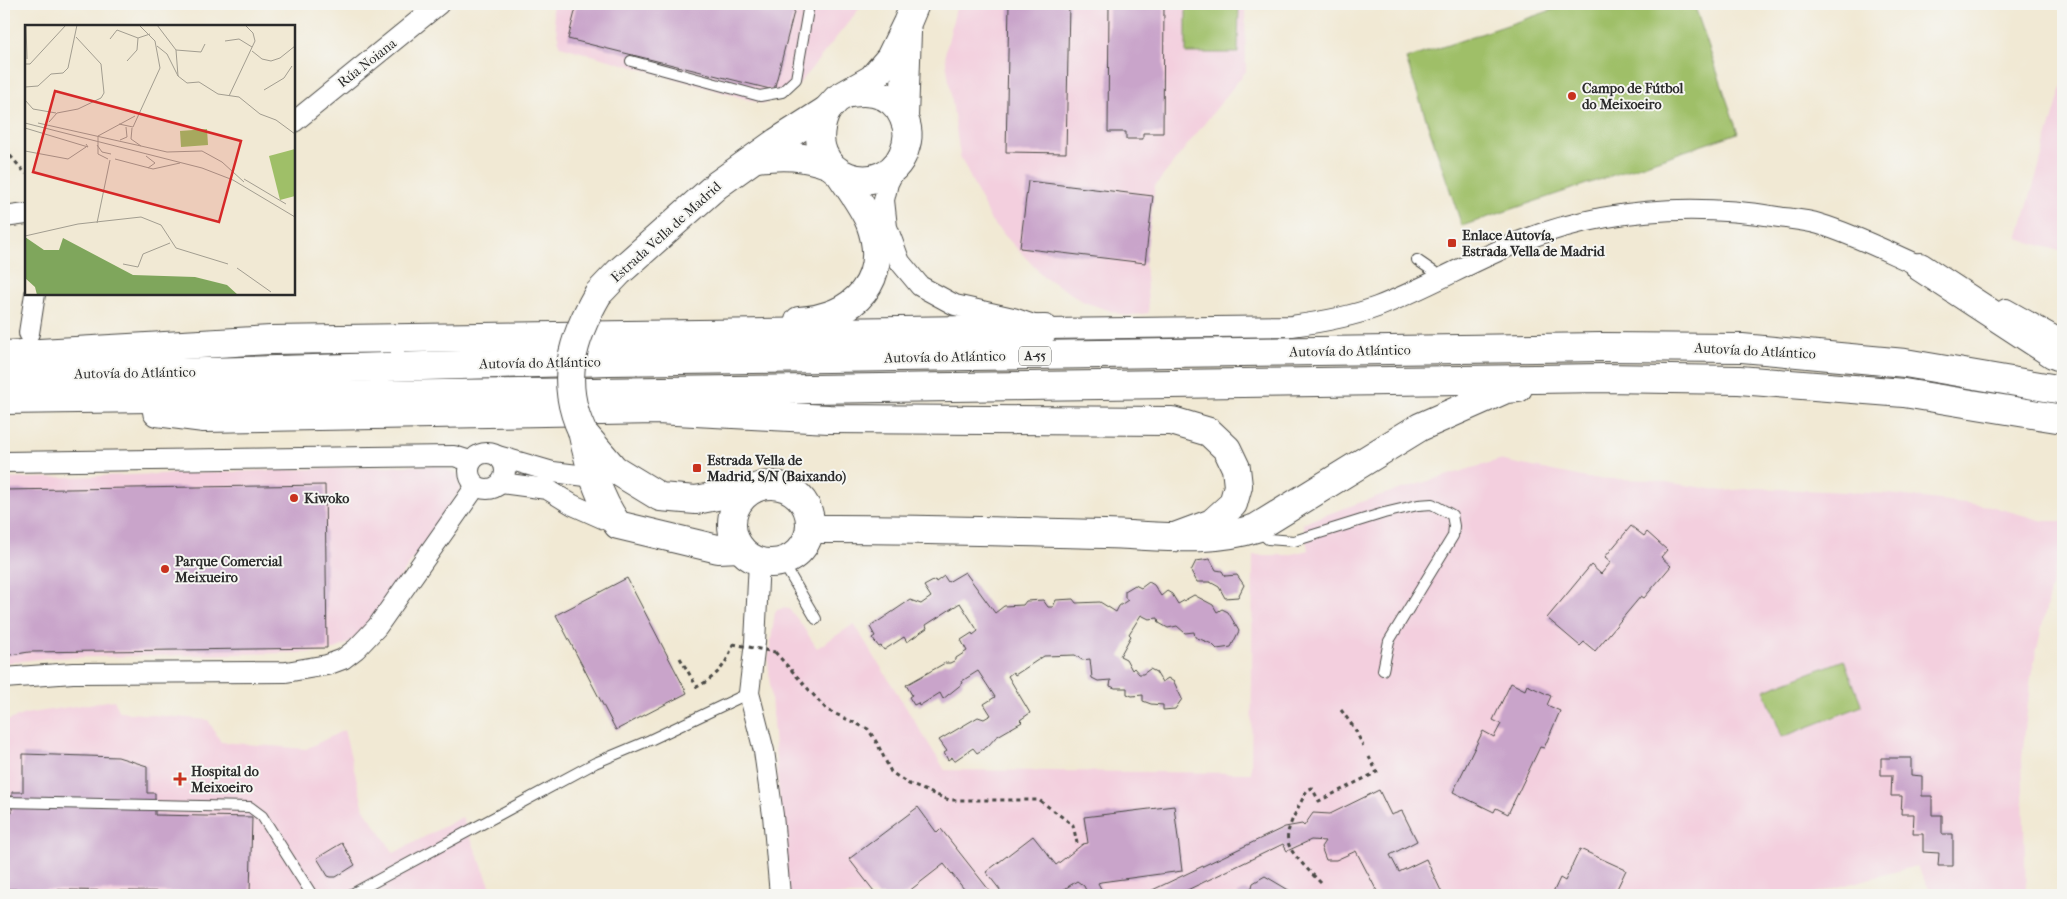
<svg xmlns="http://www.w3.org/2000/svg" width="2067" height="899" viewBox="0 0 2067 899" font-family="'IM FELL French Canon',serif">
<style>
.built{fill:#f3cfde}
.green{fill:#9fbf68;stroke:#65754a}
.building{fill:#c9a4ca}
.lines{fill:none;stroke-linecap:round;stroke-linejoin:round}
.service-casing{stroke:#494844;stroke-width:12}
.minor-casing{stroke:#494844;stroke-width:22}
.secondary-casing{stroke:#494844;stroke-width:30}
.motorway-casing{stroke:#494844;stroke-width:30}
.path{stroke:#494844;stroke-width:3;stroke-dasharray:4 4;stroke-linecap:butt}
.service{stroke:#fff;stroke-width:10}
.minor{stroke:#fff;stroke-width:20}
.secondary{stroke:#fff;stroke-width:28}
.motorway{stroke:#fff;stroke-width:28}
.secondary-bridge-casing{stroke:#494844;stroke-width:30;stroke-linecap:butt}
.path-bridge{stroke:#494844;stroke-width:3;stroke-dasharray:4 4;stroke-linecap:butt}
.secondary-bridge{stroke:#fff;stroke-width:28}
.poi-dot{fill:#c8321e;stroke:#f6f6f2;stroke-width:2}
.labels{text-anchor:middle;dominant-baseline:central;stroke-width:4;stroke-linejoin:round;paint-order:stroke}
.shield{fill:#f6f6f2;stroke:#686867;stroke-width:1}
.shield-label{font-size:12px;font-weight:bold;fill:#2b2b2b}
.street-label{font-size:14px;fill:#2b2b2b;stroke:#f6f6f2}
.poi-label{font-size:14px;font-weight:bold;fill:#2b2b2b;stroke:#f6f6f2;text-anchor:start}
.inset-road{fill:none;stroke:#a29d90;stroke-width:1}
.view{fill:#d62828;fill-opacity:0.15;stroke:#d62828;stroke-width:2.5}
.inset-edge{fill:none;stroke:#2b2b2b;stroke-width:2.5}
</style>
<rect width="100%" height="100%" fill="#f6f6f2"/>
<filter id="ink" filterUnits="userSpaceOnUse"><feTurbulence type="fractalNoise" baseFrequency=".02" numOctaves="2"/><feDisplacementMap in="SourceGraphic" scale="10" xChannelSelector="R" yChannelSelector="G"/><feConvolveMatrix kernelMatrix="1 2 1 2 8 2 1 2 1" color-interpolation-filters="sRGB"/></filter>
<filter id="wash" filterUnits="userSpaceOnUse"><feTurbulence type="fractalNoise" baseFrequency=".0096" numOctaves="4" result="noise"/><feDisplacementMap in="SourceGraphic" scale="20" xChannelSelector="R" yChannelSelector="G"/><feGaussianBlur stdDeviation="1.12" result="paint"/><feColorMatrix in="noise" values="0 0 0 0 0 0 0 0 0 0 0 0 0 0 0 0 0 1.4 0 .05"/><feComposite in="paint" operator="in"/></filter>
<g filter="url(#wash)">
<rect width="100%" height="100%" fill="#f1e9d4"/>
<g class="built">
<polygon points="553,4 863,4 799,84 764,104 560,46 552,10"/>
<polygon points="957,4 1245,4 1246,71 1155,186 1145,263 1149,313 1126,316 1084,302 1043,276 991,221 960,156 945,54"/>
<polygon points="2063,83 2063,252 2018,239"/>
<polygon points="1499,460 1587,478 1653,480 1723,491 1758,488 1889,494 1990,506 2044,521 2063,521 2063,541 2050,591 2031,676 2022,758 2026,895 1933,895 1916,866 1809,895 787,895 768,660 775,612 777,610 783,608 789,609 799,621 817,648 854,624 945,770 1251,773 1253,555 1288,555 1308,550 1303,523 1378,496"/>
<polygon points="437,465 459,475 460,490 364,631 347,644 328,652 47,658 4,663 4,479"/>
<polygon points="114,700 120,712 208,720 221,742 306,749 344,730 364,809 394,853 462,817 494,895 4,895 4,722 25,714"/>
</g>
<g class="green">
<polygon points="1186,4 1239,4 1238,53 1186,53"/>
<polygon points="1570,4 1694,4 1738,133 1462,226 1406,59"/>
<polygon points="1844,660 1862,706 1782,737 1764,690"/>
</g>
<g id="blocks">
<g class="building">
<polygon points="577,4 796,4 774,90 568,39"/>
<polygon points="1009,4 1069,4 1066,153 1006,152"/>
<polygon points="1109,4 1164,4 1163,133 1143,133 1143,139 1126,139 1126,132 1108,132"/>
<polygon points="1028,181 1153,196 1145,263 1020,248"/>
<polygon points="325,485 327,648 29,652 4,656 4,490"/>
<polygon points="1631,526 1644,536 1647,532 1667,550 1661,557 1671,566 1644,598 1641,596 1595,651 1584,642 1580,646 1547,618 1591,565 1601,574 1611,562 1605,557"/>
<polygon points="1210,559 1216,570 1222,571 1225,576 1237,575 1244,585 1238,597 1225,598 1219,587 1210,582 1197,582 1191,571 1196,561"/>
<polygon points="965,572 995,613 1004,606 1023,605 1026,601 1043,600 1048,607 1053,607 1056,600 1073,599 1076,603 1100,602 1116,612 1119,606 1128,600 1125,598 1125,591 1135,585 1141,588 1149,582 1154,585 1161,596 1167,591 1172,594 1178,604 1194,595 1213,605 1217,612 1222,609 1228,612 1239,631 1231,647 1217,649 1212,644 1195,637 1194,632 1185,633 1177,626 1168,628 1159,623 1158,618 1149,619 1141,615 1129,634 1131,636 1120,656 1126,659 1132,670 1134,668 1139,674 1143,674 1150,669 1156,672 1162,682 1168,678 1174,682 1182,699 1175,709 1163,710 1163,705 1151,704 1143,701 1143,695 1132,696 1127,694 1127,688 1115,688 1110,686 1111,680 1098,681 1092,678 1090,659 1082,660 1075,655 1044,656 1015,675 1013,672 1008,676 1030,713 1020,720 1022,722 996,737 988,746 977,753 973,748 954,761 952,757 948,760 944,753 947,751 939,740 978,717 984,719 991,715 984,704 995,697 978,671 962,681 963,683 943,699 940,693 919,706 918,703 914,705 909,697 912,695 906,685 945,663 950,663 956,660 956,658 967,651 961,640 972,633 973,635 978,631 960,603 926,625 927,628 907,642 904,637 884,650 881,646 879,647 872,638 875,636 870,627 910,600 921,604 931,597 924,586 935,580 936,582 944,576 948,582"/>
<polygon points="627,578 687,693 616,730 556,615"/>
<polygon points="1511,683 1525,690 1527,685 1551,696 1547,705 1560,711 1544,748 1540,747 1508,814 1496,808 1494,812 1453,792 1483,731 1494,737 1501,724 1493,720"/>
<polygon points="23,754 118,757 147,766 147,793 155,793 155,815 252,817 250,893 4,889 4,813 12,813 12,792 23,792"/>
<polygon points="1881,758 1911,758 1911,775 1922,776 1922,796 1932,796 1932,815 1942,815 1942,834 1953,834 1953,866 1938,866 1939,853 1923,852 1923,834 1913,834 1914,814 1901,814 1902,796 1891,796 1892,775 1881,775"/>
<polygon points="1379,790 1391,815 1402,811 1417,841 1390,855 1399,872 1426,859 1443,895 1379,895 1356,851 1336,860 1326,860 1321,847 1325,841 1311,840 1287,851 1283,844 1177,895 1142,895 1285,827 1302,824 1304,826 1313,813 1330,814"/>
<polygon points="1174,806 1182,871 1101,882 1098,883 1104,895 1088,895 1084,886 1077,881 1055,895 1004,895 986,872 1033,836 1056,865 1083,844 1088,843 1084,817"/>
<polygon points="918,807 937,833 941,829 993,895 956,895 964,889 944,864 904,895 877,895 849,859"/>
<polygon points="342,843 355,865 336,877 331,877 328,876 317,858"/>
<polygon points="1580,849 1626,870 1614,895 1552,895 1560,878 1565,881"/>
<polygon points="1265,876 1297,895 1238,895 1239,892 1243,890 1251,891 1253,883"/>
</g>
</g>
</g>
<g filter="url(#ink)">
<use href="#blocks" fill-opacity="0" stroke="#494844" stroke-width="1"/>
<g class="lines">
<g class="service-casing">
<g id="service">
<polyline points="631,61 760,96 782,92 796,79 809,4"/>
<polyline points="1417,260 1443,278"/>
<polyline points="1257,529 1268,539 1294,541 1384,513 1418,505 1432,504 1452,515 1454,526 1453,536 1389,641 1383,670"/>
<polyline points="782,561 816,619"/>
<polyline points="4,802 250,807 262,816 312,895"/>
<polyline points="350,895 595,763 650,740 749,693"/>
</g>
</g>
<g class="minor-casing">
<g id="minor">
<polyline points="294,122 439,4"/>
<path d="M898 163 888 183 884 200 887 227 900 262 920 286 955 305 1013 318 1045 329 1292 326C1321 322 1350 317 1377 307 1426 288 1472 261 1521 241 1604 209 1691 203 1778 217 1791 219 1806 220 1819 224 1859 236 1895 256 1934 272"/>
<polyline points="4,217 26,214"/>
<polyline points="2006,309 2063,341"/>
<polyline points="29,333 35,294"/>
<circle cx="487" cy="471" r="18"/>
<polyline points="498,456 553,472 594,477"/>
<polyline points="4,462 370,457 454,456 470,461"/>
<polyline points="501,483 547,489 573,505 618,525"/>
<polyline points="759,561 755,642 749,693 764,751 773,815 780,895"/>
<polyline points="4,678 73,673 286,672 327,665 343,659 356,649 377,627 476,486"/>
</g>
</g>
<g class="secondary-casing">
<g id="secondary">
<path d="M827 110C794 179 891 207 906 145 910 132 906 120 899 109 888 93 869 90 851 93"/>
<polyline points="904,117 907,32"/>
<path d="M756 158C784 155 803 155 830 165"/>
<polyline points="598,294 619,272 717,185 777,142 827,110 837,99 872,79 890,58 907,23 915,4"/>
<path d="M582 431C589 464 598 498 618 525L718 549 740 548"/>
<polyline points="586,436 614,469 660,497 696,500 753,489"/>
<circle cx="771" cy="524" r="39"/>
</g>
</g>
<g class="motorway-casing">
<g id="motorway">
<polyline points="1920,267 2053,354 2063,358"/>
<path d="M799 321C855 317 891 280 870 223 863 206 850 189 840 174"/>
<polyline points="4,355 271,340 1045,329"/>
<polyline points="4,375 92,375 610,361 1601,347 1742,348 1905,363 2063,390"/>
<polyline points="4,400 1602,378 1739,380 1904,393 2063,419"/>
<polyline points="157,412 204,418 657,410 829,419 1172,421 1209,432 1227,449 1236,468 1238,486 1233,504 1212,523 1177,536"/>
<path d="M810 529C908 528 1007 532 1105 534 1155 535 1208 544 1256 528L1420 427 1506 389 1518 388"/>
</g>
</g>
<g class="path">
<polyline points="4,151 7,152 26,174"/>
<polyline points="775,652 827,710 868,729 877,743 891,772 909,784 949,800 1039,800 1073,825 1077,843"/>
<path d="M680 658 697 687C717 676 726 666 733 644"/>
<polyline points="1341,710 1355,729 1363,746"/>
<path d="M1321 883C1278 839 1280 844 1307 790L1312 788 1319 801 1377 772 1369 757"/>
</g>
<use href="#service" class="service"/>
<use href="#minor" class="minor"/>
<use href="#secondary" class="secondary"/>
<use href="#motorway" class="motorway"/>
<g class="secondary-bridge-casing">
<path id="secondary-bridge" d="M582 431C559 382 572 339 598 294"/>
</g>
<polyline class="path-bridge" points="733,644 775,652"/>
<use href="#secondary-bridge" class="secondary-bridge"/>
</g>
</g>
<g class="poi-dot">
<circle cx="1572" cy="96" r="5"/>
<rect x="1447" y="238" width="10" height="10" rx="2.5"/>
<rect x="692" y="463" width="10" height="10" rx="2.5"/>
<circle cx="294" cy="498" r="5"/>
<circle cx="165" cy="569" r="5"/>
<path d="M177.5 771.5h5v5h5v5h-5v5h-5v-5h-5v-5h5z"/>
</g>
<g class="labels">
<rect class="shield" x="1019" y="346.5" width="32" height="19" rx="4"/>
<g class="shield-label">
<text x="1035" y="356">A-55</text>
</g>
<g class="street-label">
<text transform="translate(367 63) rotate(-38)">Rúa Noiana</text>
<text transform="translate(666 232) rotate(-42)">Estrada Vella de Madrid</text>
<text transform="translate(1350 351) rotate(-1)">Autovía do Atlántico</text>
<text transform="translate(1755 351) rotate(3)">Autovía do Atlántico</text>
<text transform="translate(945 357) rotate(-1)">Autovía do Atlántico</text>
<text transform="translate(540 363) rotate(-1)">Autovía do Atlántico</text>
<text transform="translate(135 373) rotate(-1)">Autovía do Atlántico</text>
</g>
<g class="poi-label">
<text x="1582" y="88">Campo de Fútbol<tspan x="1582" dy="16">do Meixoeiro</tspan></text>
<text x="1462" y="235">Enlace Autovía,<tspan x="1462" dy="16">Estrada Vella de Madrid</tspan></text>
<text x="707" y="460">Estrada Vella de<tspan x="707" dy="16">Madrid, S/N (Baixando)</tspan></text>
<text x="304" y="498">Kiwoko</text>
<text x="175" y="561">Parque Comercial<tspan x="175" dy="16">Meixueiro</tspan></text>
<text x="191" y="771">Hospital do<tspan x="191" dy="16">Meixoeiro</tspan></text>
</g>
</g>
<g transform="translate(25 25)">
<rect width="270" height="270" fill="#f1e9d4"/>
<path d="M182 104 183 120 156 122 155 106Z" fill="#9fbf68"/>
<path d="M0 212 19 225H34L38 213 108 250 170 252 202 260 213 270H12L10 262 0 253Z" fill="#7fa65c"/>
<path d="M270 124V171L255 175 244 131Z" fill="#9fbf68"/>
<path class="inset-road" d="M1 0 2 34M132 0 151 25 153 51 142 29 132 21M85 14 92 5 113 13M200 16 214 14 227 22M151 25 176 27 180 19M227 26 237 34 246 36 255 33 270 21M102 36 112 25 113 13 125 9M0 39H5L41 0M153 51 162 58 174 57 193 69 214 72 235 89 251 95 270 109M0 62 13 61 26 49 38 48 43 43 52 0M239 65 259 53 267 41M204 71 230 16 228 8 220 0M0 75 8 84 31 88M24 97 32 88 53 84 76 73 79 68 76 39 51 12M0 98 177 143 208 155 270 192M13 98 116 121M94 99 108 102 135 43 130 16 114 0M0 103 63 122 61 119M107 103 106 114 116 121 142 127 177 126 197 137M95 115 102 112 101 102M72 120 77 127 86 129M0 126 43 134 61 122M121 131 130 138 123 143M83 134 73 129V111L110 91M90 134 128 144 155 138M197 137 219 157M219 154 261 179M72 198 85 135M0 211 53 199 116 192 136 200 151 223 203 239M98 239 113 242 118 229 145 218M212 243 246 267"/>
<path class="view" d="M30 66 216 116 194 197 8 147Z"/>
<rect width="270" height="270" class="inset-edge"/>
</g>
<rect width="2067" height="899" fill="none" stroke="#f6f6f2" stroke-width="20"/>
</svg>
